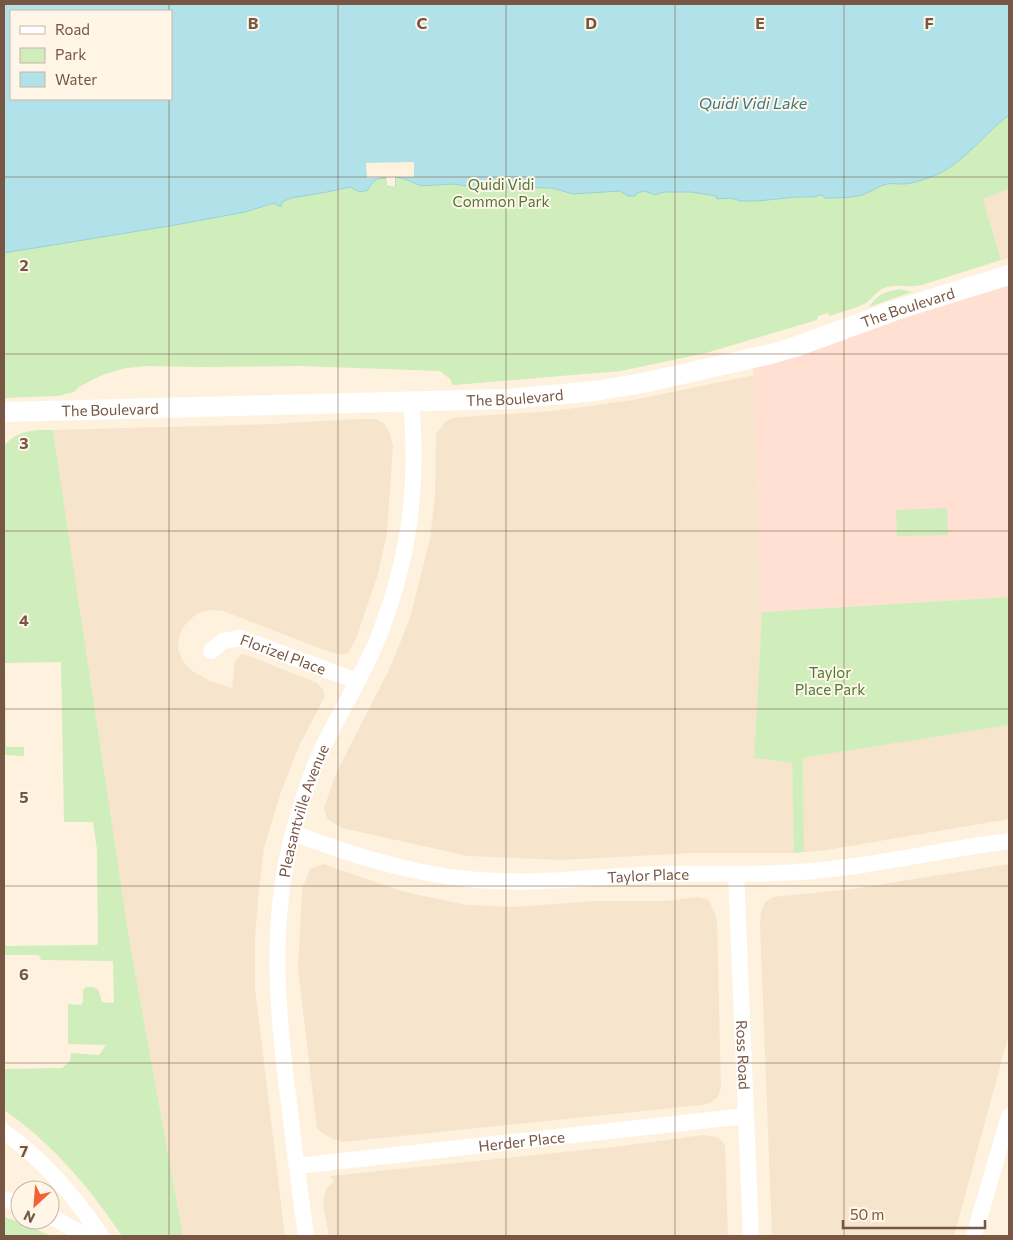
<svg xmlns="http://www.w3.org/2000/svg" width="1013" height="1240" viewBox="0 0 1013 1240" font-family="Commissioner,sans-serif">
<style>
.residential{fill:#f7e4cd}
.commercial{fill:#ffe0d2}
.green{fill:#d0edbc;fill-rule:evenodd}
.water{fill:#b2e2e9;stroke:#97d2dc;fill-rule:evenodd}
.pier{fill:#fef2df}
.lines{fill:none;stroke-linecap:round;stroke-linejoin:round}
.minor{stroke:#fff;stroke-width:16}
.tertiary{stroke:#fff;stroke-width:20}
.grid{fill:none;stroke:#775644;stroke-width:1;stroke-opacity:0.55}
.labels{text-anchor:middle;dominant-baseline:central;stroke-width:4;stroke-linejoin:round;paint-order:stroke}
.park-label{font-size:15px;fill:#4c7939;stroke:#fff6e7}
.street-label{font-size:15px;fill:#775644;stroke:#fff6e7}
.water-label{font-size:16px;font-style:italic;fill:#397986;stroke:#fff6e7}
.grid-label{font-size:16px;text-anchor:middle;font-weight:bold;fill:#775644;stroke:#fff6e7;stroke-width:4;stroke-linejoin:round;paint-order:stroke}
</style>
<rect width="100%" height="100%" fill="#fef2df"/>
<g class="residential">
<polygon points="1009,189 1009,258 1001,260 983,199"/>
<polygon points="754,375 762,612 754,758 792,763 794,853 690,853 562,860 468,856 342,828 327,819 324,808 337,771 390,668 410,618 430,539 435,496 436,434 445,422 452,418 461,417 552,411 633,400"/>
<polygon points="357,419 376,419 385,424 390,434 393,446 387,533 378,574 356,639 348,653 341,655 327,651 223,611 209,610 196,614 184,626 179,636 178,649 183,661 191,670 210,681 232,688 235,661 241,654 247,655 317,683 323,690 325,696 299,746 280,795 264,848 258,899 255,940 255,988 285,1236 183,1236 130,944 53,430 272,424"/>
<polygon points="1009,725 1009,819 821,851 804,852 803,758"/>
<polygon points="323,864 405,892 467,905 513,907 594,901 665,901 698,897 709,900 717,919 721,1088 718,1097 710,1103 702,1105 343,1142 333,1139 324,1134 317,1129 298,969 302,889 310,869"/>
<polygon points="1009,864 1009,1034 954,1236 772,1236 760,925 761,912 765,902 773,897 852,889"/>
<polygon points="702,1135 718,1137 725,1145 728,1236 329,1236 323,1204 326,1189 334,1181 330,1176 623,1146"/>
</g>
<polygon class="commercial" points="1009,275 1009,597 762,612 753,359"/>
<g class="green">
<path d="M4 4H1009V189L983 199 1001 260 922 285C910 288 899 284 887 287 877 290 873 298 866 303 855 309 840 312 829 316L828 313 818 316 817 320 706 353 621 371 455 385H452L450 379 440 371 301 366 200 367 148 366 126 368 102 375 79 387 74 392 58 396 4 398ZM11 11H171V99H11Z"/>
<path d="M900 289 912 292 869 307C880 293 882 293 900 289Z"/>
<path d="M38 430H53L130 944 183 1236H122C90 1188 52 1143 4 1110V1069L62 1068 70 1061 71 1053 99 1055 106 1045 68 1044V1004L81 1005 83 1002V990L86 987H94L99 991 102 1002 114 1003 113 961 41 960 39 955H4V946L97 945 98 942 97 850 93 822H64L61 662 5 663 6 747H24V756L4 755V446C13 435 24 431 38 430Z"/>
<polygon points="947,508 948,535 897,536 896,510"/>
<polygon points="1009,597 1009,725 803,758 804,852 794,853 792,763 754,758 762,612"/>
<polygon points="4,1217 22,1223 51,1236 4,1236"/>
</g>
<path class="water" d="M4 4H1009V115C982 135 962 167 928 178 920 181 910 184 902 184 897 184 892 183 887 184 878 186 871 192 862 195 850 198 837 198 824 198V196L820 195 813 197H797L757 201H741L730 198 717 199 716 196 691 192H664L655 195 645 191 637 193 635 196H628L620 191 573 194 552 188 508 187 505 189 490 186 482 188 452 184 421 186 405 179 395 177V187L387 186V178C375 178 373 181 368 190L360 192 350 187 327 192 291 198 282 202 281 207 274 203 245 212 175 225 4 253ZM11 11H171V99H11Z"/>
<polygon class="pier" points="414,162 414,177 395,177 395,187 387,186 386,177 367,178 366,163"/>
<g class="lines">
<g class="minor">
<path id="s1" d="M211 651 223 641 240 638 357 681"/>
<path id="s2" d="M293 833C349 854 408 873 468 879 533 886 599 876 664 874 709 873 755 875 800 872 870 867 940 850 1009 841"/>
<path id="s3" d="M736 874 751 1236"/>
<path d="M4 1132C44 1160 74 1195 101 1236"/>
<path id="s4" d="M297 1166 746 1116"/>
<polyline points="4,1199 20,1204"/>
<polyline points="50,1216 86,1236"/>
<path id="s5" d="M306 1236C300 1192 294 1148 289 1103 277 1013 269 922 293 833 301 804 310 774 323 747 340 712 361 678 376 643 409 562 419 488 411 401"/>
<polyline points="974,1236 1009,1116"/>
</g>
<path class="tertiary" id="s6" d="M4 412 509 399 595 391 643 383 771 354 795 347 899 309 1009 275"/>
</g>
<path class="grid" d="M169 4V11M338 4V1236M506 4V1236M675 4V1236M844 4V1236M169 99V1236M4 177H1009M4 354H1009M4 531H1009M4 709H1009M4 886H1009M4 1063H1009"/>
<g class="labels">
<g class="park-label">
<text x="501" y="184">Quidi Vidi<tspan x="501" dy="17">Common Park</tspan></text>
<text x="830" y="672">Taylor<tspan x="830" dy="17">Place Park</tspan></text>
</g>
<g class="street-label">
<text stroke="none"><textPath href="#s6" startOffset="916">The Boulevard</textPath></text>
<text stroke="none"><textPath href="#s6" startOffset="511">The Boulevard</textPath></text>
<text stroke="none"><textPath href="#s6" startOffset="106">The Boulevard</textPath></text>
<text stroke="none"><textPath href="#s1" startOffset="79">Florizel Place</textPath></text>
<text stroke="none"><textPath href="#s5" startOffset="430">Pleasantville Avenue</textPath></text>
<text stroke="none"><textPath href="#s2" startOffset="362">Taylor Place</textPath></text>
<text stroke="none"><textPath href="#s3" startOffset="181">Ross Road</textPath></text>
<text stroke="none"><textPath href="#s4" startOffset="226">Herder Place</textPath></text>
</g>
<g class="water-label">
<text x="753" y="102">Quidi Vidi Lake</text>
</g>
</g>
<g class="grid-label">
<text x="253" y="29">B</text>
<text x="422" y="29">C</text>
<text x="591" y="29">D</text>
<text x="760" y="29">E</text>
<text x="929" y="29">F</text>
<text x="24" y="271">2</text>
<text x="24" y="449">3</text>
<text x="24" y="626">4</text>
<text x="24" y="803">5</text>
<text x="24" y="980">6</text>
<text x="24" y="1157">7</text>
</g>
<rect width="1013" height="1240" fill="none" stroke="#775644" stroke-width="10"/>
<rect x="10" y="10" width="162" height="90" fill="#fff6e7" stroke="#c9b6a6"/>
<rect x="20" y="26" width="25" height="8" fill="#ffffff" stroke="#c9b6a6"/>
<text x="55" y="35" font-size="15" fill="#775644">Road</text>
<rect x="20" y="48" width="25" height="15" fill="#d0edbc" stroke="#c9b6a6"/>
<text x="55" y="60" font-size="15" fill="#775644">Park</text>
<rect x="20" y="72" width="25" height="15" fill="#b2e2e9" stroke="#c9b6a6"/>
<text x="55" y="85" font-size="15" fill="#775644">Water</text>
<g transform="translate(35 1205) rotate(206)"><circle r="24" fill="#fff6e7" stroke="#c9b6a6"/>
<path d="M0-4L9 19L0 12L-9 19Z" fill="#f56137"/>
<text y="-8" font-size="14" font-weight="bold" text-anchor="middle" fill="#775644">N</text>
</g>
<path d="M843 1220v8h142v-8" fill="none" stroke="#775644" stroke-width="2.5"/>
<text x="850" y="1220" font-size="15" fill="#775644" stroke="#fff6e7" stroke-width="4" paint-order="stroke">50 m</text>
</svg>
